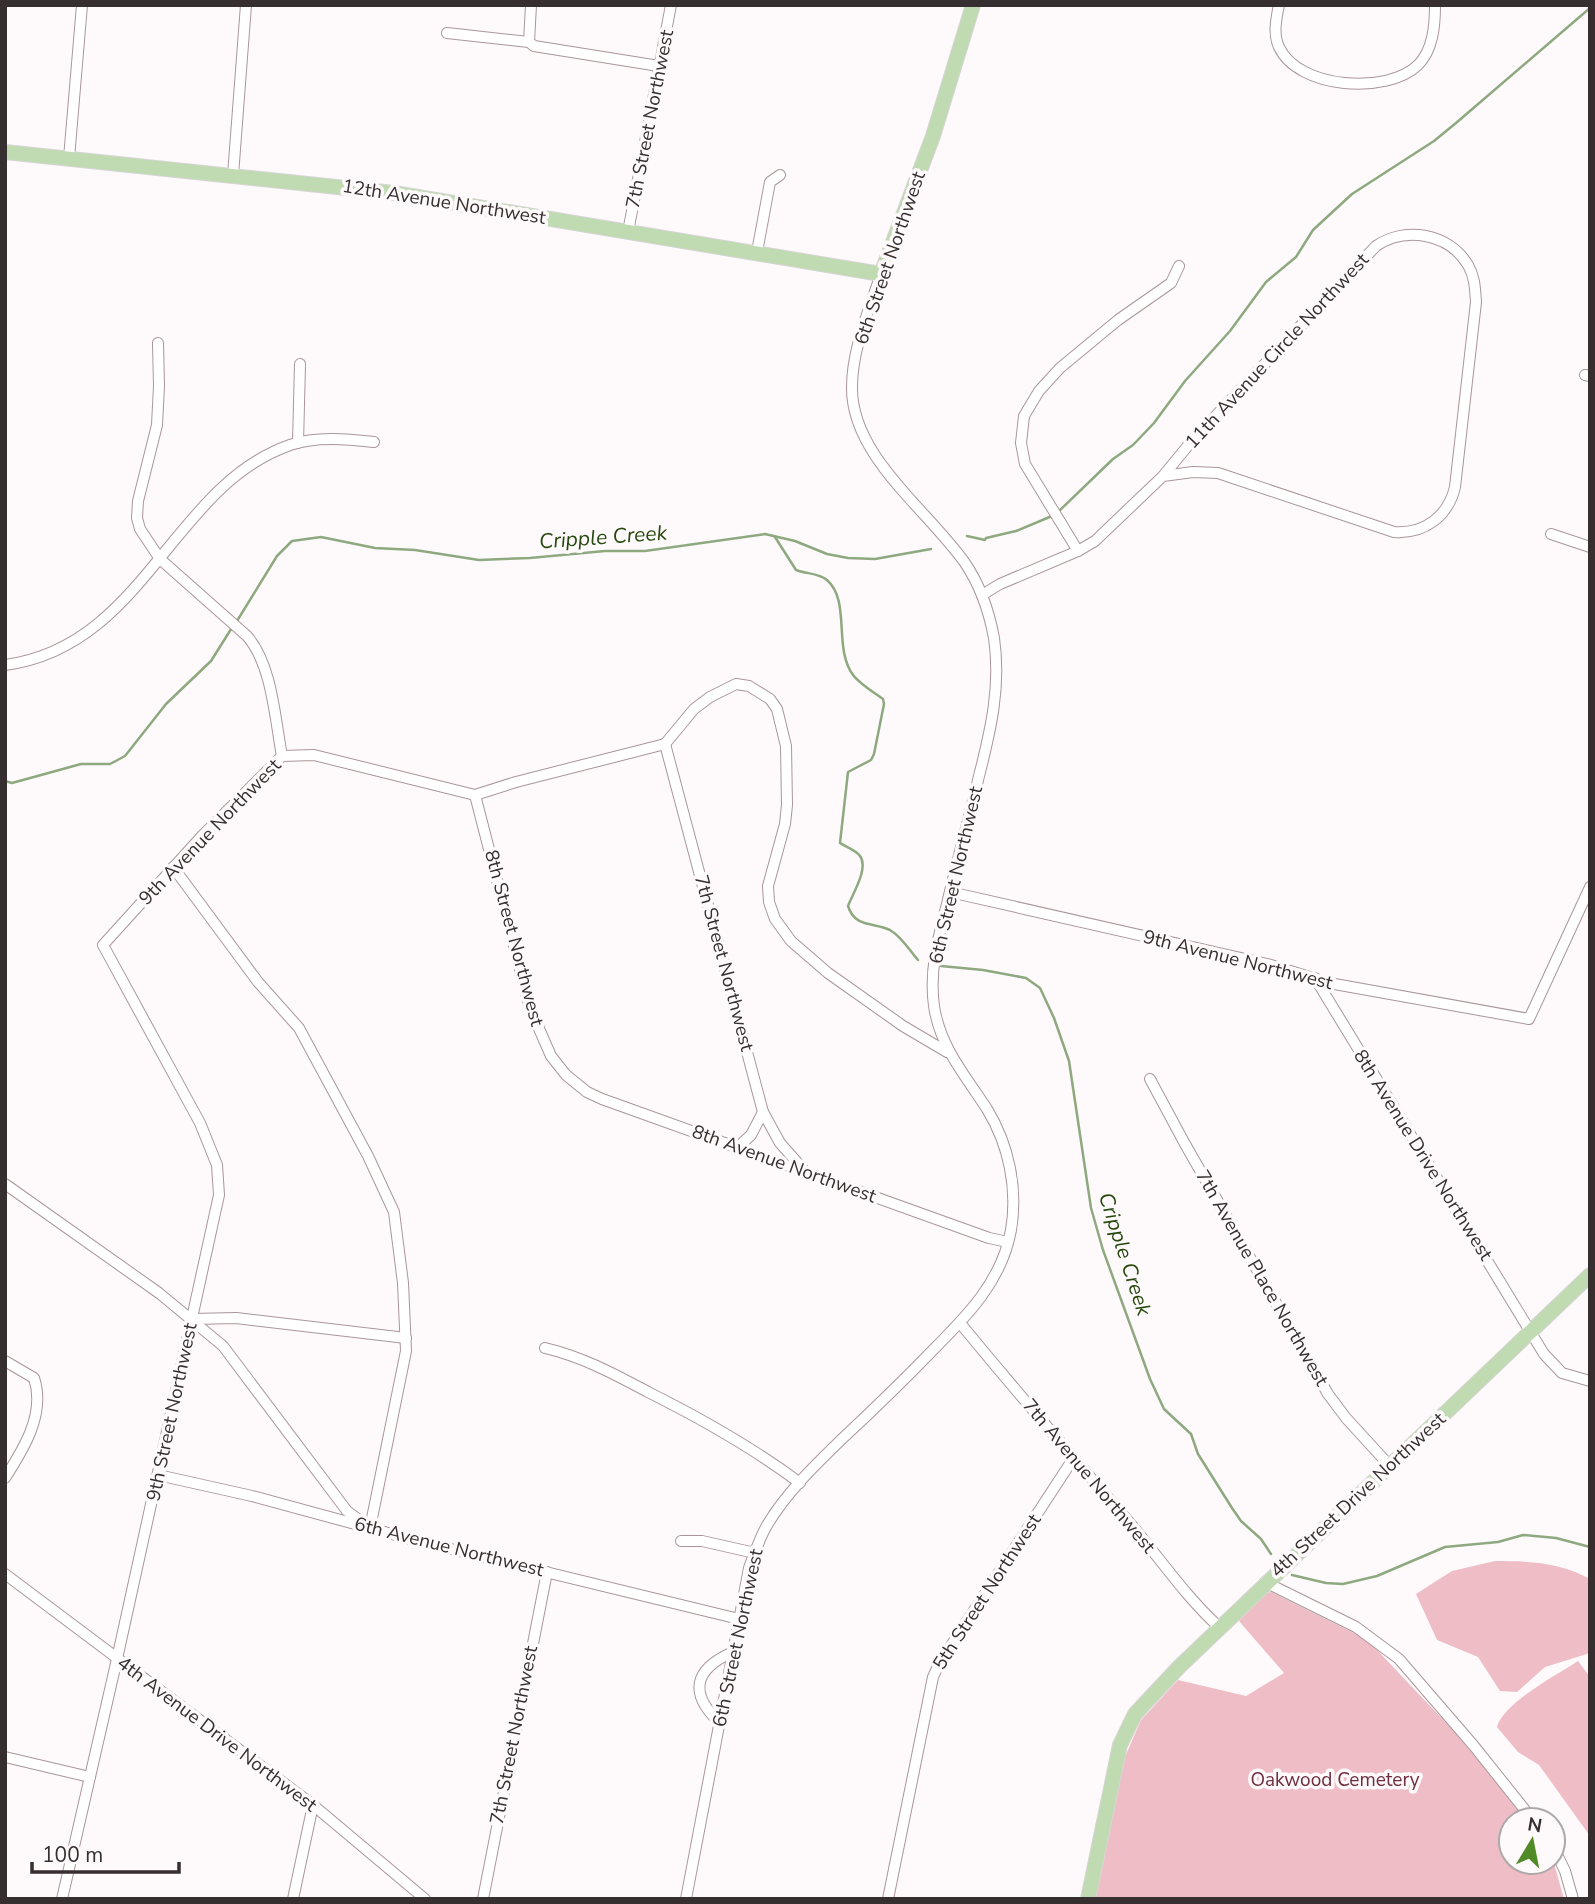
<svg xmlns="http://www.w3.org/2000/svg" width="1595" height="1904" viewBox="0 0 1595 1904" font-family="'Nunito Sans',sans-serif">
<style>
.green{fill:#efbdc6}
.lines{fill:none;stroke-linecap:round;stroke-linejoin:round}
.stream{stroke:#8ea980;stroke-width:2.5}
.minor-casing{stroke:#aa9699;stroke-width:12}
.major-casing{stroke:#d7d5d5;stroke-width:16}
.minor{stroke:#fff;stroke-width:10}
.major{stroke:#c0dab2;stroke-width:14}
.labels{text-anchor:middle;dominant-baseline:central;stroke-width:7;stroke-linejoin:round;paint-order:stroke}
.street-label{font-size:19px;fill:#362e2f;stroke:#fefafb}
.park-label{font-size:19px;fill:#6f2d3e;stroke:#fefafb}
.water-label{font-size:21px;font-style:italic;fill:#27490d;stroke:#fefafb}
</style>
<rect width="100%" height="100%" fill="#fefafb"/>
<g class="green">
<path d="M1495 1561C1528 1561 1560 1562 1590 1579V1653L1545 1667 1517 1692 1500 1691 1478 1657 1437 1640 1416 1594 1452 1571Z"/>
<polygon points="1271,1592 1360,1636 1377,1650 1451,1728 1528,1820 1511,1820 1511,1862 1553,1860 1564,1899 1095,1899 1121,1766 1141,1720 1178,1680 1246,1696 1284,1673 1239,1621 1265,1593"/>
<path d="M1578 1661 1590 1677V1836L1539 1765 1518 1752 1497 1727C1503 1703 1557 1675 1578 1661Z"/>
</g>
<g class="lines">
<g class="stream">
<polyline points="1058,512 1113,459 1133,445 1154,423 1185,381 1230,331 1266,282 1296,257 1313,230 1352,194 1434,141 1456,123 1590,8"/>
<polyline points="967,536 985,540 986,538 1016,531 1052,516"/>
<path d="M775 537 796 570C806 574 819 573 827 580 851 601 833 648 853 675 860 684 873 692 883 699L884 704 874 754 871 760 848 772 840 843C846 847 856 850 860 856 869 868 853 893 848 906 855 928 873 922 890 930 901 936 910 951 918 960"/>
<polyline points="237,621 277,556 292,541 321,537 375,548 415,550 479,560 530,558 605,551 645,551 765,534 795,541 827,554 848,558 875,559 931,549"/>
<polyline points="5,781 12,783 81,764 110,764 125,756 166,704 211,661 233,626"/>
<polyline points="941,966 983,970 1026,978 1040,988 1054,1018 1069,1061 1091,1208 1103,1250 1150,1379 1164,1409 1191,1434 1198,1454 1232,1508 1241,1521 1261,1539 1271,1554"/>
<polyline points="1292,1575 1326,1583 1343,1584 1377,1576 1445,1547 1498,1542 1523,1535 1556,1538 1590,1547"/>
</g>
<g class="minor-casing">
<g id="minor">
<path d="M1279 5C1276 19 1273 35 1279 47 1298 89 1387 95 1418 65 1433 50 1435 26 1435 5"/>
<polyline points="447,33 529,42 534,46 659,66"/>
<polyline points="529,42 531,5"/>
<polyline points="69,158 82,5"/>
<polyline points="233,175 246,5"/>
<polyline points="628,232 671,5"/>
<polyline points="757,252 770,182 780,175"/>
<path d="M158 343 159 386 157 425 138 501 137 518 140 529 160 559 247 636C272 664 275 719 282 756"/>
<polyline points="1585,375 1590,376"/>
<polyline points="298,443 300,364"/>
<polyline points="1551,534 1590,547"/>
<polyline points="1078,551 1025,464 1021,443 1024,416 1039,391 1060,368 1118,320 1171,283 1179,266"/>
<path d="M982 595 1000 584 1078 551 1095 541 1163 476 1193 472 1218 473 1394 532C1424 534 1448 517 1455 487L1476 302C1475 289 1475 277 1468 265 1449 233 1405 226 1376 246L1191 442 1163 476"/>
<path d="M5 665C144 647 172 486 290 445 316 436 347 439 374 442"/>
<polyline points="665,744 763,1112 780,1143 803,1169"/>
<polyline points="475,795 530,1008 551,1056 566,1075 587,1092 602,1099 989,1238 1008,1242"/>
<polyline points="950,892 1271,965 1329,983 1529,1019 1590,887"/>
<polyline points="1315,978 1544,1354 1562,1373 1590,1381"/>
<polyline points="1150,1079 1185,1144 1328,1394 1346,1418 1389,1465"/>
<polyline points="737,1148 751,1135 763,1112"/>
<polyline points="5,1184 159,1293 223,1346 347,1511 370,1528 406,1351 403,1283 394,1212 368,1156 299,1028 258,982 173,867"/>
<polyline points="192,1319 236,1318 406,1338"/>
<path d="M960 1323C1015 1390 1072 1456 1129 1522 1159 1557 1185 1596 1219 1627"/>
<path d="M545 1348C583 1357 614 1374 648 1392 702 1419 752 1447 800 1483"/>
<path d="M5 1361 34 1378C46 1414 23 1450 5 1478"/>
<polyline points="158,1475 252,1496 414,1540 739,1619"/>
<polyline points="681,1541 702,1541 755,1553"/>
<polyline points="5,1574 313,1805 425,1899"/>
<polyline points="1265,1582 1356,1627 1399,1659 1474,1746 1533,1820"/>
<path d="M720 1723C688 1693 694 1669 733 1652"/>
<polyline points="5,1757 90,1777"/>
<polyline points="1553,1846 1565,1871 1573,1899"/>
<polyline points="62,1899 117,1659 219,1195 217,1165 200,1123 103,945 201,837 282,756 314,755 475,795 516,782 665,744 694,709 710,697 736,684 749,686 770,699 777,709 786,746 787,805 785,824 768,886 769,902 775,919 791,941 828,973 903,1026 947,1052"/>
<polyline points="293,1899 313,1805"/>
<polyline points="483,1899 547,1572"/>
<path d="M686 1899 749 1568C754 1554 759 1540 766 1527 785 1494 815 1465 843 1438 873 1410 903 1381 932 1351 967 1316 1002 1281 1011 1230 1018 1189 1009 1145 987 1109 965 1075 940 1047 934 1006 929 971 938 938 947 904 957 861 969 819 979 776 991 729 1001 686 994 638 989 611 980 585 965 563 928 510 851 456 852 387 852 349 869 310 881 274"/>
<polyline points="888,1899 933,1677 939,1664 1073,1459"/>
</g>
</g>
<g class="major-casing">
<g id="major">
<polyline points="5,152 394,193 881,274 933,136 973,5"/>
<polyline points="1088,1899 1120,1745 1135,1714 1179,1667 1590,1275"/>
</g>
</g>
<use href="#minor" class="minor"/>
<use href="#major" class="major"/>
</g>
<g class="labels">
<g class="street-label">
<text transform="translate(650 119) rotate(-79)">7th Street Northwest</text>
<text transform="translate(444 202) rotate(9)">12th Avenue Northwest</text>
<text transform="translate(890 258) rotate(-71)">6th Street Northwest</text>
<text transform="translate(1277 351) rotate(-47)">11th Avenue Circle Northwest</text>
<text transform="translate(210 832) rotate(-46)">9th Avenue Northwest</text>
<text transform="translate(956 875) rotate(-77)">6th Street Northwest</text>
<text transform="translate(514 938) rotate(75)">8th Street Northwest</text>
<text transform="translate(1238 960) rotate(14)">9th Avenue Northwest</text>
<text transform="translate(724 963) rotate(75)">7th Street Northwest</text>
<text transform="translate(1423 1155) rotate(58)">8th Avenue Drive Northwest</text>
<text transform="translate(784 1164) rotate(20)">8th Avenue Northwest</text>
<text transform="translate(1262 1278) rotate(60)">7th Avenue Place Northwest</text>
<text transform="translate(172 1412) rotate(-78)">9th Street Northwest</text>
<text transform="translate(1089 1476) rotate(50)">7th Avenue Northwest</text>
<text transform="translate(1358 1495) rotate(-43)">4th Street Drive Northwest</text>
<text transform="translate(449 1547) rotate(14)">6th Avenue Northwest</text>
<text transform="translate(987 1592) rotate(-57)">5th Street Northwest</text>
<text transform="translate(738 1638) rotate(-78)">6th Street Northwest</text>
<text transform="translate(217 1734) rotate(37)">4th Avenue Drive Northwest</text>
<text transform="translate(514 1735) rotate(-79)">7th Street Northwest</text>
</g>
<g class="park-label">
<text x="1335" y="1780">Oakwood Cemetery</text>
</g>
<g class="water-label">
<text transform="translate(603 537) rotate(-4)">Cripple Creek</text>
<text transform="translate(1125 1254) rotate(72)">Cripple Creek</text>
</g>
</g>
<rect width="1595" height="1904" fill="none" stroke="#362e2f" stroke-width="14"/>
<g transform="translate(1532 1841) rotate(10)"><circle r="33" fill="#fefafb" stroke="#aea8a9" stroke-width="2"/>
<path d="M0-5L12 26L0 18L-12 26Z" fill="#518b28"/>
<text y="-10" font-size="19" font-weight="bold" text-anchor="middle" fill="#362e2f">N</text>
</g>
<path d="M32 1862v10h147v-10" fill="none" stroke="#362e2f" stroke-width="3.5"/>
<text x="42" y="1862" font-size="21" fill="#362e2f" stroke="#fefafb" stroke-width="5" paint-order="stroke">100 m</text>
</svg>
